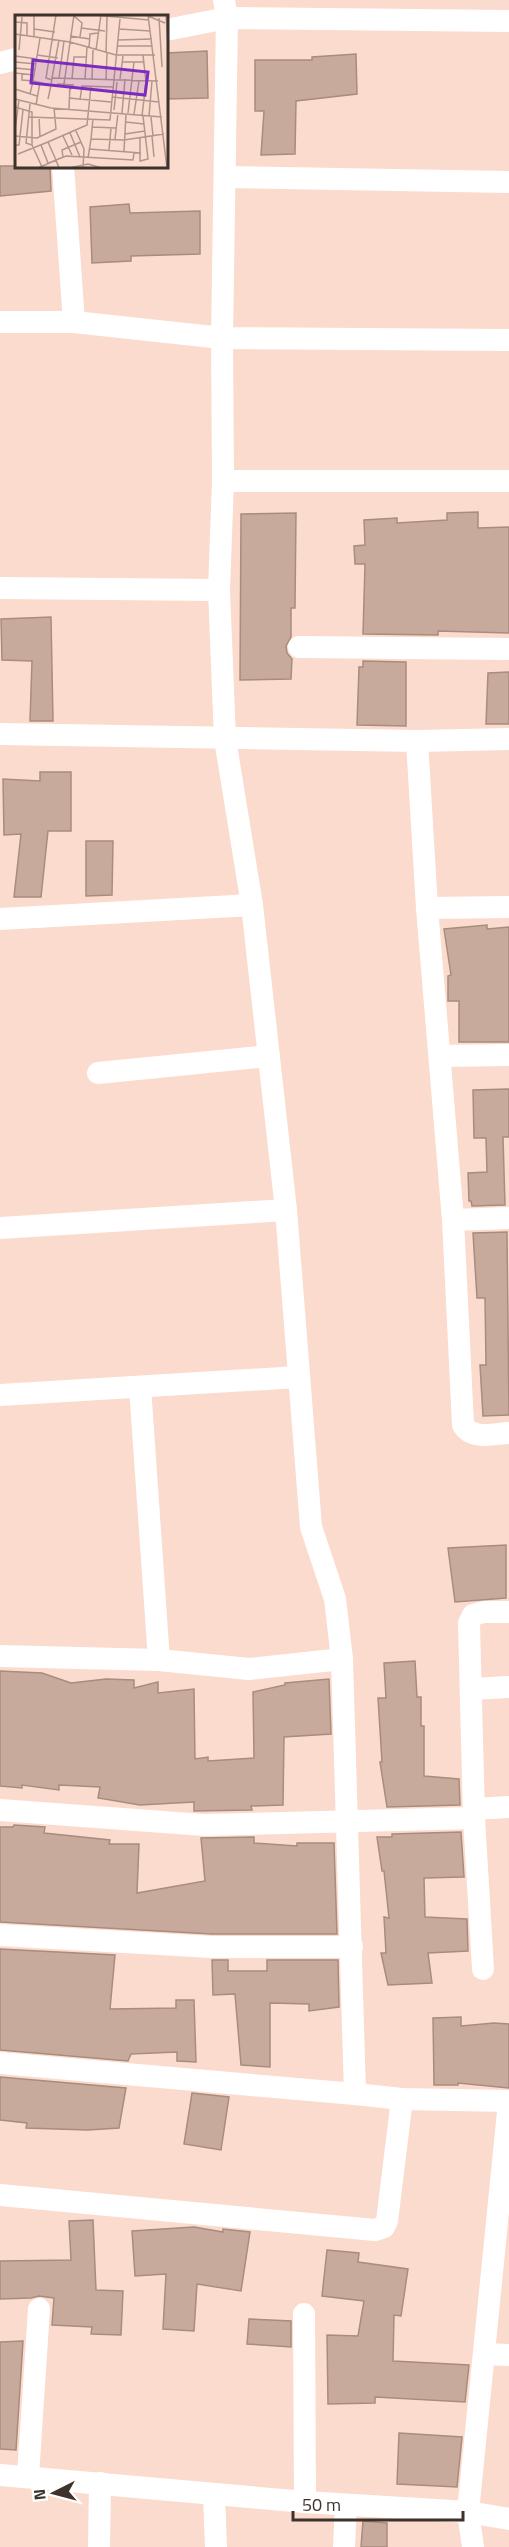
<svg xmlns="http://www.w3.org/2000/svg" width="509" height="2547" viewBox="0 0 509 2547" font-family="'Titillium Web',sans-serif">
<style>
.building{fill:#c8aa9c;stroke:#a98c7e;stroke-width:1.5}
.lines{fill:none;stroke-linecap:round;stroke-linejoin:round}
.street{stroke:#fff;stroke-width:22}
.inset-road{fill:none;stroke:#af978d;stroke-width:1.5}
.view{fill:#7b2cbf;fill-opacity:0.15;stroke:#7b2cbf;stroke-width:3}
.inset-edge{fill:none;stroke:#3e322c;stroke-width:3}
</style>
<rect width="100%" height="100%" fill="#fbdbcd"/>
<g class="building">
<polygon points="207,51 208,98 166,99 166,53"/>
<polygon points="356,54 357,94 296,101 295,154 261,155 264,111 255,111 255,60 312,60 312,57"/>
<polygon points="0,166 50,166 51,191 0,196"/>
<polygon points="129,204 130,213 200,211 200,254 131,256 131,261 92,263 90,207"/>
<polygon points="478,512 478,528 509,527 509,633 438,631 438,635 363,634 365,564 355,564 354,546 365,545 364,520 397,518 397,523 447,520 447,513"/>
<polygon points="296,513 295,608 291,608 291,637 286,646 287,653 292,659 291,679 240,680 241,514"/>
<polygon points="51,617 53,721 30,721 32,661 2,660 1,619"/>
<polygon points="363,661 406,662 406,726 357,725 359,667 363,667"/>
<polygon points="509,672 509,724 486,724 488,673"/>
<polygon points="40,772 71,772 71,831 48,831 41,897 14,897 21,834 4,835 3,779 40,781"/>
<polygon points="86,841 113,841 112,895 86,896"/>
<polygon points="487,925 487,929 509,927 509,1042 459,1042 459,1001 448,1001 448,976 451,975 444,929"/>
<polygon points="509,1089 509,1137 503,1137 505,1205 472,1206 471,1201 469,1201 468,1173 487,1172 486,1138 474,1138 473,1090"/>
<polygon points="507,1232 509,1415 483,1416 480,1365 486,1365 485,1298 477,1298 473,1233"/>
<polygon points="506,1545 506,1598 455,1602 448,1548"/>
<polygon points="415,1661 417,1697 421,1697 421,1726 424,1726 424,1776 459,1779 460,1805 387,1807 380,1762 382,1762 378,1698 386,1698 384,1663"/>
<polygon points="0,1671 42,1673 71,1683 106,1679 134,1680 134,1688 158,1682 158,1693 194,1689 195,1759 208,1757 208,1761 254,1758 253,1692 285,1685 285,1683 329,1679 331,1734 284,1737 283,1805 251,1806 252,1810 194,1811 194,1802 140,1805 98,1798 100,1787 59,1785 59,1790 22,1785 22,1788 0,1786"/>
<polygon points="14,1825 45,1827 44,1833 110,1840 109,1844 139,1844 137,1893 205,1881 201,1838 254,1837 254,1843 297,1846 297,1843 334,1843 337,1934 212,1934 0,1922 0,1827 13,1827"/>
<polygon points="461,1832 464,1877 424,1878 425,1917 467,1919 468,1951 428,1953 432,1983 388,1985 381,1953 386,1953 384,1917 389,1918 384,1871 382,1871 377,1837 392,1837 392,1834"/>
<polygon points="0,1949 115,1955 110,2009 176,2008 176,2000 194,2000 196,2062 177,2061 177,2052 131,2054 128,2061 0,2050"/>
<polygon points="212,1960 228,1960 228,1971 267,1971 267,1960 338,1960 339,2007 309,2011 309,2004 270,2003 270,2067 241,2065 235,1994 213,1995"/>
<polygon points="461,2017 461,2026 494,2023 509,2024 509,2088 458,2083 458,2085 434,2085 433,2018"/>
<polygon points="0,2077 126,2088 119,2128 88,2130 26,2128 27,2123 0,2120"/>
<polygon points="192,2093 229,2097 221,2150 184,2144"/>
<polygon points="93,2220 96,2290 123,2291 121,2335 91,2334 92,2327 52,2325 54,2298 39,2296 31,2298 0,2299 0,2261 71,2260 69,2221"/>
<polygon points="194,2227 223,2232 223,2229 250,2232 241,2291 197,2284 194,2331 163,2329 166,2274 135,2276 132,2231"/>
<polygon points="327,2250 359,2253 358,2262 408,2269 401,2316 394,2315 393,2361 469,2365 465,2402 375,2397 375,2403 328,2404 327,2335 358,2336 364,2301 322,2296"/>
<polygon points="249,2319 291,2321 291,2347 247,2344"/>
<polygon points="23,2341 16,2450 0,2449 0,2342"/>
<polygon points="399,2433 462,2437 457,2487 397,2484"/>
<polygon points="363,2521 387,2523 387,2547 361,2547"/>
</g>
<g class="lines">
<g class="street">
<polyline points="224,0 227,18 222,338 223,481 219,590 225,739 252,905 286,1210 311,1527 335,1599 342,1659 355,2094 402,2099 509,2101"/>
<polyline points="166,30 227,18 509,21"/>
<polyline points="0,63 16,59"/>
<polyline points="63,166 74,322"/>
<polyline points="225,177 509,182"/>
<polyline points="0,322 74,322 222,338 509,340"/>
<polyline points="223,481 509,481"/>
<polyline points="0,588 219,590"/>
<polyline points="299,647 509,649"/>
<polyline points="0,734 417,741 509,739"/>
<path d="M417 741 427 908 453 1220 463 1425C472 1440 493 1434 509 1433"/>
<polyline points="427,908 509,907"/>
<polyline points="0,919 252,905"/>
<polyline points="441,1056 509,1055"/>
<polyline points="98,1073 269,1056"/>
<polyline points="453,1220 509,1218"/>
<polyline points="0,1228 286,1210"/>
<polyline points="140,1387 159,1660"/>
<polyline points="0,1395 298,1377"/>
<polyline points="0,1656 159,1660 249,1669 342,1659"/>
<polyline points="472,1689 509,1687"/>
<polyline points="474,1809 509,1807"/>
<polyline points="0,1810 204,1825 474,1818"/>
<polyline points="0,1935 212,1947 352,1947"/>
<polyline points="483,1969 474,1818 469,1623 473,1615 484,1612 509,1612"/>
<polyline points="0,2063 355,2094"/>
<polyline points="0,2195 375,2230 384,2227 387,2221 402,2099"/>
<polyline points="304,2314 305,2502"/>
<polyline points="485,2354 509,2355"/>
<polyline points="0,2475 305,2502 468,2512 509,2102"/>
<polyline points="28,2476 39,2309"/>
<polyline points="214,2495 216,2547"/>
<polyline points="99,2547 100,2483"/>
<polyline points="344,2547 346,2505"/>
<polyline points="473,2547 468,2512 509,2519"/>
</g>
</g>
<g transform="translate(15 15)">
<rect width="153" height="153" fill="#fbdbcd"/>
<path class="inset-road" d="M80 0 134 5M133 0 152 153M151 0 153 32M59 1 67 8 65 22M133 1 150 8M144 3 147 52M0 7 12 8V20M66 13 90 16M19 14 40 17M104 14 135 16M0 19 55 27 101 40H140M55 21 75 24M19 22V0M25 23 18 66 36 70 33 84M103 25 137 24M102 31H137M74 33 75 19 83 18M4 35 7 2M81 35 86 0M91 38 92 2M22 40 43 43M0 41 22 44M0 47 21 49M107 47H129M0 53 20 55M0 58 19 60M7 59V65L18 66 15 79M37 63 44 25M44 63 49 26M57 64 59 42H71M70 64 72 32M77 64 78 35M91 64 92 38M105 64 108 41M37 65 31 63 41 0M42 69 58 70 54 77M49 69 59 0M36 70 37 63 143 66M0 74 22 81M97 82 144 87M54 83 96 87M0 84 36 93 147 102M65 85 67 71 98 72M15 89 11 128 17 130 27 152M21 90 25 67M0 92 17 97V130M54 94 55 70M99 95 102 67M107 98 110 64M113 98 119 47M119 99 124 66M127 101 131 67 128 40M134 101 137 66M14 102 95 105 105 4M24 102 25 122M136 102 138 121M111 107 129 109M77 112 101 113M0 115 4 85M61 116 69 134 68 153M55 118 65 142M110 119 130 116M0 121 22 123 41 114 39 93M48 121 57 140M137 121 139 142M125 123V146L133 144 128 101M76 124 78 104M100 124 103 98M0 130H4L8 95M26 130 33 148M74 134 126 138M94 135 96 113M109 136 111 99M3 139 33 127M48 142 47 135 66 127M73 143 76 124 109 125 149 119M23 153 41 145 33 127 72 110 76 71M44 153 41 145 51 141 118 145 119 138M54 153 73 149 87 153"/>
<path class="view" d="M18 45 133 57 130 80 16 68Z"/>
<rect width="153" height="153" class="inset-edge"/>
</g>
<g transform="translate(54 2493) rotate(264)" stroke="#ffffff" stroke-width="4.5" paint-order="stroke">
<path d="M0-4.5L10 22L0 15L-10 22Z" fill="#3e322c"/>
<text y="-9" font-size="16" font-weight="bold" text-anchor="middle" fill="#3e322c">N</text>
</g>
<path d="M293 2511v9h170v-9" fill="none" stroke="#3e322c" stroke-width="3"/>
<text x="302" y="2511" font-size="18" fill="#3e322c" stroke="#ffffff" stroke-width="4.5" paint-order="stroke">50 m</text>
</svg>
